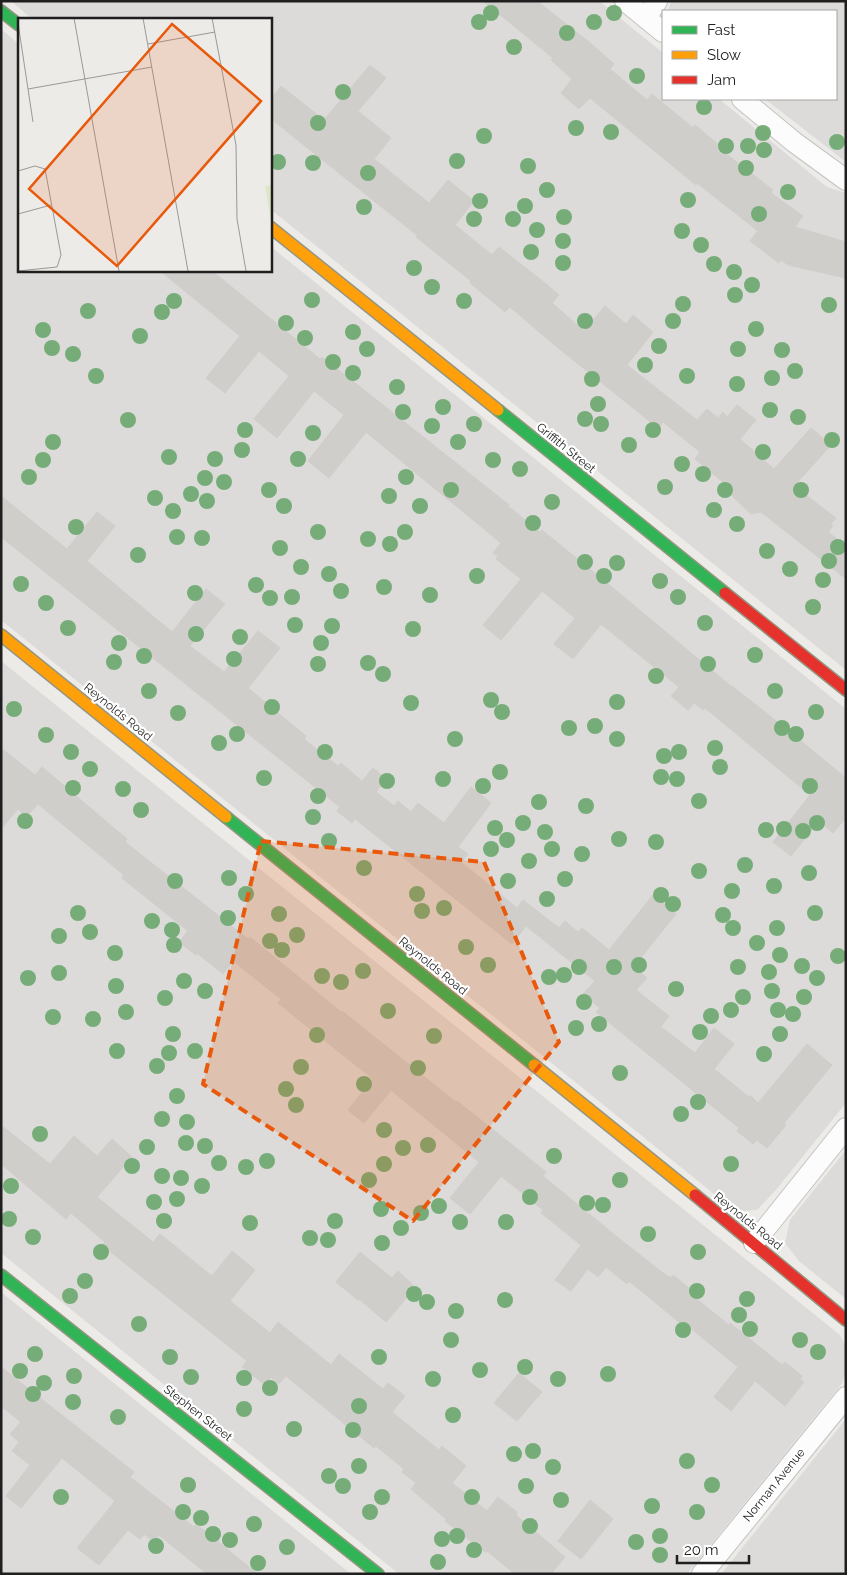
<svg xmlns="http://www.w3.org/2000/svg" width="847" height="1575" viewBox="0 0 847 1575" font-family="Raleway,sans-serif">
<style>
.residential{fill:#dcdbd9}
.building{fill:#d0cecb;stroke:#d0cdca}
.lines{fill:none;stroke-linecap:round;stroke-linejoin:round}
.street-casing{stroke:#c4c3c2;stroke-width:22}
.fast-casing{stroke:#949681;stroke-width:14}
.slow-casing{stroke:#949681;stroke-width:14}
.jam-casing{stroke:#949681;stroke-width:14}
.street{stroke:#fcfcfc;stroke-width:20}
.fast{stroke:#30b455;stroke-width:11}
.slow{stroke:#ff9f0a;stroke-width:11}
.jam{stroke:#e5322d;stroke-width:11}
.tree{fill:#75ac78}
.marked{fill:#e8590c;fill-opacity:0.2;stroke:#e8590c;stroke-width:4;stroke-dasharray:10 6;stroke-linejoin:round}
.labels{text-anchor:middle;dominant-baseline:central;stroke-width:4.5;stroke-linejoin:round;paint-order:stroke}
.street-label{font-size:12px;fill:#1f1f1f;stroke:#fff}
.inset-road{fill:none;stroke:#9b9998;stroke-width:1}
.view{fill:#e8590c;fill-opacity:0.15;stroke:#e8590c;stroke-width:2.5}
.inset-edge{fill:none;stroke:#1f1f1f;stroke-width:2.5}
</style>
<rect width="100%" height="100%" fill="#edebe8"/>
<g class="residential">
<polygon points="11,1 599,1 663,53 663,99 719,99 827,187 846,193 846,670 270,209 270,19 32,19"/>
<polygon points="671,1 846,1 846,162 765,99 836,99 836,11 668,11"/>
<polygon points="1,29 19,44 19,270 270,270 270,246 846,709 846,1103 775,1191 757,1210 743,1211 729,1206 1,620"/>
<polygon points="1,661 840,1335 846,1347 846,1368 843,1382 687,1574 399,1574 1,1253"/>
<polygon points="846,1150 846,1299 799,1261 785,1243 790,1220"/>
<polygon points="1,1292 351,1574 1,1574"/>
<polygon points="846,1419 846,1574 721,1574"/>
</g>
<g class="building">
<polygon points="483,1 537,1 589,42 614,64 610,69 647,100 652,94 693,128 695,125 725,150 724,152 773,190 771,193 803,216 795,227 846,242 846,278 788,265 781,260 779,263 750,241 758,231 697,183 696,185 590,98 579,109 561,93 572,79 551,60 553,58"/>
<polygon points="370,65 386,78 358,111 391,138 374,159 429,203 448,180 474,201 455,225 492,255 499,247 545,283 559,295 552,303 584,331 605,306 626,324 633,315 653,332 627,365 697,420 707,409 718,418 723,412 727,417 737,405 756,420 740,439 774,469 811,428 831,445 794,486 836,518 830,525 833,526 828,532 846,546 846,579 761,512 751,514 731,495 734,491 695,459 700,452 663,422 658,428 557,347 510,307 505,312 470,283 471,281 416,237 418,236 270,118 270,100 281,86 324,120"/>
<polygon points="159,270 211,270 320,359 322,357 373,397 509,505 508,506 540,532 542,530 613,588 732,687 732,686 784,727 846,778 846,818 833,833 819,821 791,856 773,842 810,795 705,708 703,710 694,703 688,710 671,696 679,687 601,624 573,659 554,644 575,618 542,591 501,640 483,625 521,579 496,559 498,556 493,553 501,543 366,432 329,478 308,461 344,415 314,391 277,438 254,419 289,376 259,351 225,393 206,378 240,336"/>
<polygon points="1,496 67,549 97,512 115,526 87,561 172,632 206,589 225,604 190,646 224,672 258,631 280,648 248,688 306,736 304,739 338,766 341,763 362,781 373,768 386,779 376,792 394,806 398,801 411,812 418,803 444,823 471,787 491,803 458,847 468,854 461,862 517,908 523,900 559,928 565,921 578,932 582,928 609,950 653,895 676,914 634,966 647,978 636,990 669,1016 661,1027 695,1053 714,1028 734,1044 714,1069 749,1097 750,1095 758,1103 807,1044 832,1065 784,1123 786,1125 767,1148 757,1140 753,1144 737,1131 739,1128 596,1012 600,1008 583,994 595,981 526,926 512,944 355,819 352,823 337,811 340,807 1,537"/>
<polygon points="1,748 35,775 42,767 127,839 125,842 248,939 250,937 341,1012 342,1011 456,1102 457,1101 510,1143 546,1172 543,1176 616,1236 663,1273 671,1278 673,1275 695,1293 693,1295 698,1300 729,1325 730,1323 782,1365 785,1362 802,1376 800,1379 804,1382 785,1406 755,1381 731,1411 714,1397 738,1367 682,1321 680,1323 629,1281 627,1284 606,1267 598,1277 588,1269 571,1291 555,1280 581,1245 541,1213 543,1210 501,1176 470,1214 450,1198 479,1162 391,1090 364,1123 348,1110 373,1079 278,1003 281,999 233,961 223,974 197,953 196,955 179,942 188,931 122,878 124,875 38,804 26,817 18,809 1,829"/>
<polygon points="1,1125 50,1164 74,1136 97,1156 112,1139 132,1157 97,1197 153,1242 160,1234 212,1276 232,1251 255,1270 230,1301 270,1333 278,1322 331,1365 339,1354 383,1389 388,1383 405,1396 392,1412 439,1450 442,1446 466,1466 452,1483 487,1511 498,1497 517,1512 516,1515 565,1557 551,1574 515,1574 487,1551 486,1553 445,1521 446,1519 411,1489 416,1483 402,1472 404,1469 376,1446 374,1448 286,1376 279,1384 271,1377 265,1385 242,1367 247,1361 102,1245 105,1242 71,1213 66,1219 1,1164"/>
<polygon points="360,1252 392,1278 398,1271 413,1285 408,1292 410,1294 386,1322 359,1299 358,1300 336,1282"/>
<polygon points="1,1367 134,1472 130,1477 194,1527 196,1524 258,1574 207,1574 159,1535 154,1542 144,1534 140,1539 128,1530 99,1565 77,1548 115,1501 62,1458 21,1508 6,1496 30,1465 12,1451 19,1442 10,1434 21,1422 1,1406"/>
<polygon points="519,1373 542,1392 517,1421 494,1403"/>
<polygon points="590,1500 613,1519 581,1559 558,1541"/>
</g>
<g class="lines">
<g class="street-casing">
<g id="street">
<polyline points="625,1 663,32"/>
<polyline points="646,18 657,1"/>
<polyline points="742,99 794,142 846,180"/>
<polyline points="754,1243 846,1128"/>
<polyline points="702,1574 846,1397"/>
</g>
</g>
<g class="fast-casing">
<g id="fast">
<polyline points="1,11 19,25"/>
<polyline points="498,410 725,593"/>
<polyline points="226,817 534,1065"/>
<polyline points="1,1275 378,1574"/>
</g>
</g>
<g class="slow-casing">
<g id="slow">
<polyline points="270,227 498,410"/>
<polyline points="1,635 226,817"/>
<polyline points="534,1065 695,1195"/>
</g>
</g>
<g class="jam-casing">
<g id="jam">
<polyline points="725,593 846,690"/>
<polyline points="695,1195 846,1320"/>
</g>
</g>
<use href="#street" class="street"/>
<use href="#fast" class="fast"/>
<use href="#slow" class="slow"/>
<use href="#jam" class="jam"/>
</g>
<g class="tree">
<circle cx="491" cy="13" r="8"/>
<circle cx="614" cy="13" r="8"/>
<circle cx="479" cy="22" r="8"/>
<circle cx="594" cy="22" r="8"/>
<circle cx="567" cy="33" r="8"/>
<circle cx="514" cy="47" r="8"/>
<circle cx="637" cy="76" r="8"/>
<circle cx="343" cy="92" r="8"/>
<circle cx="704" cy="107" r="8"/>
<circle cx="318" cy="123" r="8"/>
<circle cx="576" cy="128" r="8"/>
<circle cx="611" cy="132" r="8"/>
<circle cx="763" cy="133" r="8"/>
<circle cx="484" cy="136" r="8"/>
<circle cx="837" cy="142" r="8"/>
<circle cx="726" cy="146" r="8"/>
<circle cx="748" cy="146" r="8"/>
<circle cx="764" cy="150" r="8"/>
<circle cx="457" cy="161" r="8"/>
<circle cx="278" cy="162" r="8"/>
<circle cx="313" cy="163" r="8"/>
<circle cx="528" cy="166" r="8"/>
<circle cx="746" cy="168" r="8"/>
<circle cx="368" cy="173" r="8"/>
<circle cx="547" cy="190" r="8"/>
<circle cx="788" cy="192" r="8"/>
<circle cx="688" cy="200" r="8"/>
<circle cx="480" cy="201" r="8"/>
<circle cx="525" cy="206" r="8"/>
<circle cx="364" cy="207" r="8"/>
<circle cx="759" cy="214" r="8"/>
<circle cx="564" cy="217" r="8"/>
<circle cx="474" cy="219" r="8"/>
<circle cx="513" cy="219" r="8"/>
<circle cx="537" cy="230" r="8"/>
<circle cx="682" cy="231" r="8"/>
<circle cx="563" cy="241" r="8"/>
<circle cx="701" cy="245" r="8"/>
<circle cx="531" cy="252" r="8"/>
<circle cx="563" cy="263" r="8"/>
<circle cx="714" cy="264" r="8"/>
<circle cx="414" cy="268" r="8"/>
<circle cx="734" cy="272" r="8"/>
<circle cx="752" cy="285" r="8"/>
<circle cx="432" cy="287" r="8"/>
<circle cx="735" cy="295" r="8"/>
<circle cx="312" cy="300" r="8"/>
<circle cx="174" cy="301" r="8"/>
<circle cx="464" cy="301" r="8"/>
<circle cx="683" cy="304" r="8"/>
<circle cx="829" cy="305" r="8"/>
<circle cx="88" cy="311" r="8"/>
<circle cx="162" cy="312" r="8"/>
<circle cx="585" cy="321" r="8"/>
<circle cx="673" cy="321" r="8"/>
<circle cx="286" cy="323" r="8"/>
<circle cx="756" cy="329" r="8"/>
<circle cx="43" cy="330" r="8"/>
<circle cx="353" cy="332" r="8"/>
<circle cx="140" cy="336" r="8"/>
<circle cx="305" cy="338" r="8"/>
<circle cx="659" cy="346" r="8"/>
<circle cx="52" cy="348" r="8"/>
<circle cx="367" cy="349" r="8"/>
<circle cx="738" cy="349" r="8"/>
<circle cx="782" cy="350" r="8"/>
<circle cx="73" cy="354" r="8"/>
<circle cx="333" cy="362" r="8"/>
<circle cx="645" cy="365" r="8"/>
<circle cx="795" cy="371" r="8"/>
<circle cx="353" cy="373" r="8"/>
<circle cx="96" cy="376" r="8"/>
<circle cx="687" cy="376" r="8"/>
<circle cx="772" cy="378" r="8"/>
<circle cx="592" cy="379" r="8"/>
<circle cx="737" cy="384" r="8"/>
<circle cx="397" cy="387" r="8"/>
<circle cx="598" cy="404" r="8"/>
<circle cx="443" cy="407" r="8"/>
<circle cx="770" cy="410" r="8"/>
<circle cx="403" cy="412" r="8"/>
<circle cx="798" cy="417" r="8"/>
<circle cx="585" cy="419" r="8"/>
<circle cx="128" cy="420" r="8"/>
<circle cx="474" cy="424" r="8"/>
<circle cx="601" cy="424" r="8"/>
<circle cx="432" cy="426" r="8"/>
<circle cx="245" cy="430" r="8"/>
<circle cx="653" cy="430" r="8"/>
<circle cx="313" cy="433" r="8"/>
<circle cx="832" cy="440" r="8"/>
<circle cx="53" cy="442" r="8"/>
<circle cx="458" cy="442" r="8"/>
<circle cx="629" cy="445" r="8"/>
<circle cx="242" cy="450" r="8"/>
<circle cx="763" cy="452" r="8"/>
<circle cx="169" cy="457" r="8"/>
<circle cx="215" cy="459" r="8"/>
<circle cx="298" cy="459" r="8"/>
<circle cx="43" cy="460" r="8"/>
<circle cx="493" cy="460" r="8"/>
<circle cx="682" cy="464" r="8"/>
<circle cx="520" cy="469" r="8"/>
<circle cx="703" cy="474" r="8"/>
<circle cx="29" cy="477" r="8"/>
<circle cx="406" cy="477" r="8"/>
<circle cx="205" cy="478" r="8"/>
<circle cx="224" cy="482" r="8"/>
<circle cx="665" cy="487" r="8"/>
<circle cx="269" cy="490" r="8"/>
<circle cx="451" cy="490" r="8"/>
<circle cx="725" cy="490" r="8"/>
<circle cx="801" cy="490" r="8"/>
<circle cx="191" cy="494" r="8"/>
<circle cx="389" cy="496" r="8"/>
<circle cx="155" cy="498" r="8"/>
<circle cx="207" cy="501" r="8"/>
<circle cx="552" cy="502" r="8"/>
<circle cx="284" cy="506" r="8"/>
<circle cx="420" cy="506" r="8"/>
<circle cx="714" cy="510" r="8"/>
<circle cx="173" cy="511" r="8"/>
<circle cx="533" cy="523" r="8"/>
<circle cx="737" cy="524" r="8"/>
<circle cx="76" cy="527" r="8"/>
<circle cx="318" cy="532" r="8"/>
<circle cx="405" cy="532" r="8"/>
<circle cx="177" cy="537" r="8"/>
<circle cx="202" cy="538" r="8"/>
<circle cx="368" cy="539" r="8"/>
<circle cx="390" cy="544" r="8"/>
<circle cx="838" cy="547" r="8"/>
<circle cx="280" cy="548" r="8"/>
<circle cx="767" cy="551" r="8"/>
<circle cx="138" cy="555" r="8"/>
<circle cx="829" cy="561" r="8"/>
<circle cx="585" cy="562" r="8"/>
<circle cx="617" cy="563" r="8"/>
<circle cx="301" cy="567" r="8"/>
<circle cx="790" cy="569" r="8"/>
<circle cx="329" cy="574" r="8"/>
<circle cx="477" cy="576" r="8"/>
<circle cx="604" cy="576" r="8"/>
<circle cx="823" cy="580" r="8"/>
<circle cx="660" cy="581" r="8"/>
<circle cx="21" cy="584" r="8"/>
<circle cx="256" cy="585" r="8"/>
<circle cx="384" cy="587" r="8"/>
<circle cx="341" cy="591" r="8"/>
<circle cx="195" cy="593" r="8"/>
<circle cx="430" cy="595" r="8"/>
<circle cx="292" cy="597" r="8"/>
<circle cx="678" cy="597" r="8"/>
<circle cx="270" cy="598" r="8"/>
<circle cx="46" cy="603" r="8"/>
<circle cx="813" cy="607" r="8"/>
<circle cx="705" cy="623" r="8"/>
<circle cx="295" cy="625" r="8"/>
<circle cx="332" cy="626" r="8"/>
<circle cx="68" cy="628" r="8"/>
<circle cx="413" cy="629" r="8"/>
<circle cx="196" cy="634" r="8"/>
<circle cx="240" cy="637" r="8"/>
<circle cx="119" cy="643" r="8"/>
<circle cx="321" cy="643" r="8"/>
<circle cx="755" cy="655" r="8"/>
<circle cx="144" cy="656" r="8"/>
<circle cx="234" cy="659" r="8"/>
<circle cx="114" cy="662" r="8"/>
<circle cx="368" cy="663" r="8"/>
<circle cx="318" cy="664" r="8"/>
<circle cx="708" cy="664" r="8"/>
<circle cx="383" cy="674" r="8"/>
<circle cx="656" cy="676" r="8"/>
<circle cx="149" cy="691" r="8"/>
<circle cx="775" cy="691" r="8"/>
<circle cx="491" cy="700" r="8"/>
<circle cx="617" cy="702" r="8"/>
<circle cx="411" cy="703" r="8"/>
<circle cx="272" cy="707" r="8"/>
<circle cx="14" cy="709" r="8"/>
<circle cx="502" cy="712" r="8"/>
<circle cx="816" cy="712" r="8"/>
<circle cx="178" cy="713" r="8"/>
<circle cx="595" cy="726" r="8"/>
<circle cx="569" cy="728" r="8"/>
<circle cx="782" cy="728" r="8"/>
<circle cx="237" cy="734" r="8"/>
<circle cx="796" cy="734" r="8"/>
<circle cx="46" cy="735" r="8"/>
<circle cx="455" cy="739" r="8"/>
<circle cx="617" cy="739" r="8"/>
<circle cx="219" cy="743" r="8"/>
<circle cx="715" cy="748" r="8"/>
<circle cx="71" cy="752" r="8"/>
<circle cx="325" cy="752" r="8"/>
<circle cx="679" cy="752" r="8"/>
<circle cx="664" cy="756" r="8"/>
<circle cx="720" cy="767" r="8"/>
<circle cx="90" cy="769" r="8"/>
<circle cx="500" cy="772" r="8"/>
<circle cx="661" cy="777" r="8"/>
<circle cx="264" cy="778" r="8"/>
<circle cx="443" cy="779" r="8"/>
<circle cx="677" cy="779" r="8"/>
<circle cx="387" cy="781" r="8"/>
<circle cx="483" cy="786" r="8"/>
<circle cx="810" cy="786" r="8"/>
<circle cx="73" cy="788" r="8"/>
<circle cx="123" cy="789" r="8"/>
<circle cx="318" cy="796" r="8"/>
<circle cx="699" cy="801" r="8"/>
<circle cx="539" cy="802" r="8"/>
<circle cx="586" cy="806" r="8"/>
<circle cx="141" cy="810" r="8"/>
<circle cx="313" cy="817" r="8"/>
<circle cx="25" cy="821" r="8"/>
<circle cx="523" cy="823" r="8"/>
<circle cx="817" cy="823" r="8"/>
<circle cx="495" cy="828" r="8"/>
<circle cx="784" cy="829" r="8"/>
<circle cx="766" cy="830" r="8"/>
<circle cx="803" cy="831" r="8"/>
<circle cx="545" cy="832" r="8"/>
<circle cx="619" cy="839" r="8"/>
<circle cx="507" cy="840" r="8"/>
<circle cx="329" cy="841" r="8"/>
<circle cx="656" cy="842" r="8"/>
<circle cx="491" cy="849" r="8"/>
<circle cx="552" cy="849" r="8"/>
<circle cx="582" cy="854" r="8"/>
<circle cx="529" cy="861" r="8"/>
<circle cx="745" cy="865" r="8"/>
<circle cx="364" cy="868" r="8"/>
<circle cx="699" cy="871" r="8"/>
<circle cx="809" cy="873" r="8"/>
<circle cx="229" cy="878" r="8"/>
<circle cx="565" cy="879" r="8"/>
<circle cx="175" cy="881" r="8"/>
<circle cx="508" cy="881" r="8"/>
<circle cx="774" cy="886" r="8"/>
<circle cx="732" cy="891" r="8"/>
<circle cx="246" cy="894" r="8"/>
<circle cx="417" cy="894" r="8"/>
<circle cx="661" cy="895" r="8"/>
<circle cx="547" cy="899" r="8"/>
<circle cx="673" cy="904" r="8"/>
<circle cx="444" cy="908" r="8"/>
<circle cx="422" cy="911" r="8"/>
<circle cx="78" cy="913" r="8"/>
<circle cx="815" cy="913" r="8"/>
<circle cx="279" cy="914" r="8"/>
<circle cx="723" cy="915" r="8"/>
<circle cx="228" cy="918" r="8"/>
<circle cx="152" cy="921" r="8"/>
<circle cx="733" cy="928" r="8"/>
<circle cx="777" cy="928" r="8"/>
<circle cx="172" cy="930" r="8"/>
<circle cx="90" cy="932" r="8"/>
<circle cx="297" cy="935" r="8"/>
<circle cx="59" cy="936" r="8"/>
<circle cx="270" cy="941" r="8"/>
<circle cx="757" cy="943" r="8"/>
<circle cx="174" cy="945" r="8"/>
<circle cx="466" cy="947" r="8"/>
<circle cx="282" cy="950" r="8"/>
<circle cx="115" cy="953" r="8"/>
<circle cx="780" cy="955" r="8"/>
<circle cx="838" cy="956" r="8"/>
<circle cx="488" cy="965" r="8"/>
<circle cx="639" cy="965" r="8"/>
<circle cx="802" cy="966" r="8"/>
<circle cx="579" cy="967" r="8"/>
<circle cx="614" cy="967" r="8"/>
<circle cx="738" cy="967" r="8"/>
<circle cx="363" cy="971" r="8"/>
<circle cx="769" cy="972" r="8"/>
<circle cx="59" cy="973" r="8"/>
<circle cx="564" cy="975" r="8"/>
<circle cx="322" cy="976" r="8"/>
<circle cx="549" cy="977" r="8"/>
<circle cx="28" cy="978" r="8"/>
<circle cx="817" cy="978" r="8"/>
<circle cx="184" cy="981" r="8"/>
<circle cx="341" cy="982" r="8"/>
<circle cx="116" cy="986" r="8"/>
<circle cx="676" cy="989" r="8"/>
<circle cx="205" cy="991" r="8"/>
<circle cx="772" cy="991" r="8"/>
<circle cx="743" cy="997" r="8"/>
<circle cx="804" cy="997" r="8"/>
<circle cx="165" cy="998" r="8"/>
<circle cx="584" cy="1002" r="8"/>
<circle cx="731" cy="1010" r="8"/>
<circle cx="778" cy="1010" r="8"/>
<circle cx="388" cy="1011" r="8"/>
<circle cx="126" cy="1012" r="8"/>
<circle cx="793" cy="1014" r="8"/>
<circle cx="711" cy="1016" r="8"/>
<circle cx="53" cy="1017" r="8"/>
<circle cx="93" cy="1019" r="8"/>
<circle cx="599" cy="1024" r="8"/>
<circle cx="576" cy="1028" r="8"/>
<circle cx="700" cy="1032" r="8"/>
<circle cx="173" cy="1034" r="8"/>
<circle cx="780" cy="1034" r="8"/>
<circle cx="317" cy="1035" r="8"/>
<circle cx="434" cy="1036" r="8"/>
<circle cx="117" cy="1051" r="8"/>
<circle cx="195" cy="1051" r="8"/>
<circle cx="169" cy="1053" r="8"/>
<circle cx="764" cy="1054" r="8"/>
<circle cx="157" cy="1066" r="8"/>
<circle cx="301" cy="1067" r="8"/>
<circle cx="418" cy="1068" r="8"/>
<circle cx="620" cy="1073" r="8"/>
<circle cx="364" cy="1084" r="8"/>
<circle cx="286" cy="1089" r="8"/>
<circle cx="177" cy="1096" r="8"/>
<circle cx="698" cy="1102" r="8"/>
<circle cx="296" cy="1105" r="8"/>
<circle cx="681" cy="1114" r="8"/>
<circle cx="162" cy="1119" r="8"/>
<circle cx="187" cy="1122" r="8"/>
<circle cx="384" cy="1130" r="8"/>
<circle cx="40" cy="1134" r="8"/>
<circle cx="186" cy="1143" r="8"/>
<circle cx="428" cy="1145" r="8"/>
<circle cx="205" cy="1146" r="8"/>
<circle cx="147" cy="1147" r="8"/>
<circle cx="403" cy="1148" r="8"/>
<circle cx="554" cy="1156" r="8"/>
<circle cx="267" cy="1161" r="8"/>
<circle cx="219" cy="1163" r="8"/>
<circle cx="384" cy="1164" r="8"/>
<circle cx="731" cy="1164" r="8"/>
<circle cx="132" cy="1166" r="8"/>
<circle cx="246" cy="1167" r="8"/>
<circle cx="162" cy="1176" r="8"/>
<circle cx="181" cy="1178" r="8"/>
<circle cx="369" cy="1180" r="8"/>
<circle cx="620" cy="1180" r="8"/>
<circle cx="11" cy="1186" r="8"/>
<circle cx="202" cy="1186" r="8"/>
<circle cx="530" cy="1197" r="8"/>
<circle cx="177" cy="1199" r="8"/>
<circle cx="154" cy="1202" r="8"/>
<circle cx="587" cy="1203" r="8"/>
<circle cx="603" cy="1205" r="8"/>
<circle cx="439" cy="1206" r="8"/>
<circle cx="381" cy="1209" r="8"/>
<circle cx="421" cy="1213" r="8"/>
<circle cx="9" cy="1219" r="8"/>
<circle cx="164" cy="1221" r="8"/>
<circle cx="335" cy="1221" r="8"/>
<circle cx="460" cy="1222" r="8"/>
<circle cx="506" cy="1222" r="8"/>
<circle cx="250" cy="1223" r="8"/>
<circle cx="401" cy="1228" r="8"/>
<circle cx="648" cy="1234" r="8"/>
<circle cx="33" cy="1237" r="8"/>
<circle cx="310" cy="1238" r="8"/>
<circle cx="328" cy="1240" r="8"/>
<circle cx="382" cy="1243" r="8"/>
<circle cx="101" cy="1252" r="8"/>
<circle cx="698" cy="1252" r="8"/>
<circle cx="85" cy="1281" r="8"/>
<circle cx="697" cy="1291" r="8"/>
<circle cx="414" cy="1294" r="8"/>
<circle cx="70" cy="1296" r="8"/>
<circle cx="747" cy="1299" r="8"/>
<circle cx="505" cy="1300" r="8"/>
<circle cx="427" cy="1302" r="8"/>
<circle cx="456" cy="1311" r="8"/>
<circle cx="739" cy="1315" r="8"/>
<circle cx="139" cy="1324" r="8"/>
<circle cx="750" cy="1329" r="8"/>
<circle cx="683" cy="1330" r="8"/>
<circle cx="451" cy="1340" r="8"/>
<circle cx="800" cy="1340" r="8"/>
<circle cx="818" cy="1352" r="8"/>
<circle cx="35" cy="1354" r="8"/>
<circle cx="170" cy="1357" r="8"/>
<circle cx="379" cy="1357" r="8"/>
<circle cx="525" cy="1367" r="8"/>
<circle cx="480" cy="1370" r="8"/>
<circle cx="20" cy="1371" r="8"/>
<circle cx="608" cy="1374" r="8"/>
<circle cx="74" cy="1376" r="8"/>
<circle cx="191" cy="1377" r="8"/>
<circle cx="244" cy="1378" r="8"/>
<circle cx="433" cy="1379" r="8"/>
<circle cx="558" cy="1379" r="8"/>
<circle cx="44" cy="1383" r="8"/>
<circle cx="270" cy="1388" r="8"/>
<circle cx="33" cy="1394" r="8"/>
<circle cx="73" cy="1402" r="8"/>
<circle cx="359" cy="1406" r="8"/>
<circle cx="244" cy="1409" r="8"/>
<circle cx="453" cy="1415" r="8"/>
<circle cx="118" cy="1417" r="8"/>
<circle cx="294" cy="1429" r="8"/>
<circle cx="353" cy="1430" r="8"/>
<circle cx="533" cy="1451" r="8"/>
<circle cx="514" cy="1454" r="8"/>
<circle cx="687" cy="1461" r="8"/>
<circle cx="359" cy="1466" r="8"/>
<circle cx="553" cy="1467" r="8"/>
<circle cx="329" cy="1476" r="8"/>
<circle cx="188" cy="1485" r="8"/>
<circle cx="712" cy="1485" r="8"/>
<circle cx="343" cy="1486" r="8"/>
<circle cx="526" cy="1486" r="8"/>
<circle cx="61" cy="1497" r="8"/>
<circle cx="382" cy="1497" r="8"/>
<circle cx="472" cy="1497" r="8"/>
<circle cx="561" cy="1500" r="8"/>
<circle cx="652" cy="1506" r="8"/>
<circle cx="183" cy="1512" r="8"/>
<circle cx="370" cy="1512" r="8"/>
<circle cx="697" cy="1512" r="8"/>
<circle cx="201" cy="1518" r="8"/>
<circle cx="254" cy="1524" r="8"/>
<circle cx="530" cy="1526" r="8"/>
<circle cx="213" cy="1534" r="8"/>
<circle cx="457" cy="1536" r="8"/>
<circle cx="660" cy="1536" r="8"/>
<circle cx="442" cy="1539" r="8"/>
<circle cx="230" cy="1540" r="8"/>
<circle cx="636" cy="1542" r="8"/>
<circle cx="156" cy="1546" r="8"/>
<circle cx="287" cy="1547" r="8"/>
<circle cx="474" cy="1550" r="8"/>
<circle cx="660" cy="1555" r="8"/>
<circle cx="438" cy="1562" r="8"/>
<circle cx="258" cy="1563" r="8"/>
</g>
<path class="marked" d="M261 841 484 862 559 1042 413 1221 203 1084Z"/>
<g class="labels">
<g class="street-label">
<text transform="translate(566 448) rotate(39)">Griffith Street</text>
<text transform="translate(118 712) rotate(39)">Reynolds Road</text>
<text transform="translate(433 966) rotate(39)">Reynolds Road</text>
<text transform="translate(748 1221) rotate(39)">Reynolds Road</text>
<text transform="translate(198 1413) rotate(38)">Stephen Street</text>
<text transform="translate(774 1485) rotate(-51)">Norman Avenue</text>
</g>
</g>
<g transform="translate(18 18)">
<rect width="254" height="254" fill="#edebe8"/>
<path d="M254 167V210L247 168Z" fill="#dae8c9"/>
<path class="inset-road" d="M56 0 101 253M125 0 170 253M194 0 218 127 219 201 228 253M0 5 10 71 134 49M130 26 197 14M10 71 15 104M0 153 17 148 27 151 43 237 39 249 0 253M0 196 33 187"/>
<path class="view" d="M154 6 243 83 99 248 11 171Z"/>
<rect width="254" height="254" class="inset-edge"/>
</g>
<rect width="847" height="1575" fill="none" stroke="#1f1f1f" stroke-width="5"/>
<rect x="662" y="10" width="175" height="90" fill="#ffffff" stroke="#a5a5a5"/>
<rect x="672" y="26" width="25" height="8" fill="#30b455" stroke="#a5a5a5"/>
<text x="707" y="35" font-size="15" fill="#1f1f1f">Fast</text>
<rect x="672" y="51" width="25" height="8" fill="#ff9f0a" stroke="#a5a5a5"/>
<text x="707" y="60" font-size="15" fill="#1f1f1f">Slow</text>
<rect x="672" y="76" width="25" height="8" fill="#e5322d" stroke="#a5a5a5"/>
<text x="707" y="85" font-size="15" fill="#1f1f1f">Jam</text>
<path d="M677 1555v8h72v-8" fill="none" stroke="#1f1f1f" stroke-width="2.5"/>
<text x="684" y="1555" font-size="15" fill="#1f1f1f" stroke="#ffffff" stroke-width="4" paint-order="stroke">20 m</text>
</svg>
